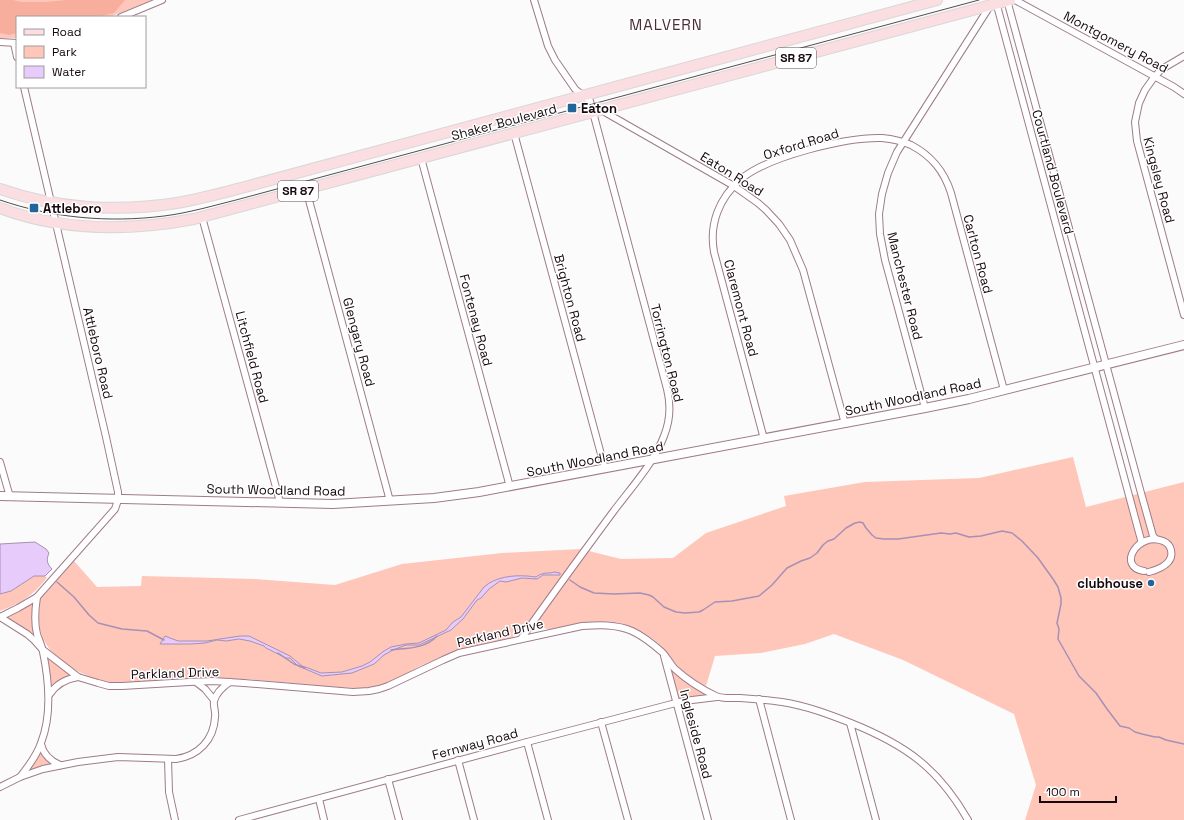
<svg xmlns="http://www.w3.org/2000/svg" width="1184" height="820" viewBox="0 0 1184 820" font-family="'Space Grotesk',sans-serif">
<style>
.green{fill:#fec7ba}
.forest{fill:#f7ae9d}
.water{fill:#e6cbfb;stroke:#a790b4}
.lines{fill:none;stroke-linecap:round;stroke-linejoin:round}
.stream{stroke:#a790b4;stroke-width:1.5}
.minor-casing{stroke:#9f7b8a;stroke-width:8}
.tertiary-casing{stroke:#9f7b8a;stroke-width:10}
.primary-casing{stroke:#dad7d8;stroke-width:12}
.minor{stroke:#fff;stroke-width:6}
.tertiary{stroke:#fff;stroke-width:8}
.primary{stroke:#fbdee1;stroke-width:10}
.tram{stroke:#554b50;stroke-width:1}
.poi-dot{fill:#23659b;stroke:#fff;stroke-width:1.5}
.labels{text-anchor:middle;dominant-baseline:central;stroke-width:3;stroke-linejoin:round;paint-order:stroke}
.shield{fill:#fff;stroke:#5b5256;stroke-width:1}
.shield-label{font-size:12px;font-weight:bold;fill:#15080e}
.street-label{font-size:13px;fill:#15080e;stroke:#fff}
.poi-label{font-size:13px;font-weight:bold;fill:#15080e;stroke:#fff;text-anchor:start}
.quarter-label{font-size:15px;letter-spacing:1px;fill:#4b2d3a;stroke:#fff}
</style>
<rect width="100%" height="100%" fill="#fbfbfb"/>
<g class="green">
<polygon points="0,0 152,0 110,17 17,17 17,38 0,38"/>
<path d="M1073 457 1086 507 1184 482V820H1025L1036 785 1014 714 903 660 834 634 805 644 761 653 715 656 706 686C694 680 683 672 674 662 669 656 664 649 658 643 648 634 633 627 620 623 604 620 586 622 570 625 563 627 557 630 549 629 545 629 542 627 539 624H524L513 637 508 639 460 650 420 666 392 681 381 685 367 689 323 686 247 679H184L120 683 108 682 94 679 69 667 50 650 43 639 40 629 39 619 40 599 74 561 97 587 141 586 142 576 255 579 335 585 402 564 502 553 581 549 621 559 673 558 706 533 786 506 784 496 865 482 979 478Z"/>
<path d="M38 575 45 576 47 578C32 596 22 603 0 611V594L11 591 34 576Z"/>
<polygon points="37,597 35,610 43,650 78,677 69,678 49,695 43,650 0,617"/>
<polygon points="663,653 675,668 718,697 676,702"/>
<polygon points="41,744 56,763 20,777"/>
</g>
<polygon class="forest" points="0,0 13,0 22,2 46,2 66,0 125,0 114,13 97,17 17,17 17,33 9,35 0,33"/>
<g class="water">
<path d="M35 542 46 549 49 553C46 560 47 564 52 569L45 576H34L11 591 0 594V544Z"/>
<path d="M554 572 560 573V575H543L537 579 522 578 506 582 500 581 489 589 481 598 477 600 463 619 451 630 419 645H406L393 650 384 655 374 664 352 673 322 676 298 666 290 658H286L266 648 264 646 250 641 239 639 226 641 217 640 205 643 191 644H160L165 636 178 641H207L240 636H249L290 656 302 666 308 668 321 673 342 672 362 666 370 662 384 651 391 647 406 644 419 643 446 630 453 622 461 617 484 587C495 577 513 575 527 576 530 576 533 577 536 577 538 576 540 574 542 574 546 572 550 574 554 572Z"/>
</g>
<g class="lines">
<g class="stream">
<polyline points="570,580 580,587 594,593 614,594 640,593 649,595 653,597 664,607 676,612 685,613 699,612 703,610 715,602 732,601 759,596 772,585 787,568 801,561 810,558 817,553 823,545 828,541 834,539 846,528 855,523 860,522 863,523 866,528 872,535 876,538 884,539 898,539 941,533 950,534 956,533 969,537 981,536 1002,531 1012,533 1022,541 1038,558 1053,579 1058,587 1061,598 1061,604 1057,623 1059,629 1058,639 1079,676 1096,693 1107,709 1120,726 1129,728 1135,732 1142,734 1155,737 1159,737 1166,740 1184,744"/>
<polyline points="57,582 74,597 89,615 98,623 122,629 147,631 164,640"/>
<path d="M391 650C407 648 425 649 437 636"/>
<polyline points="278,653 294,664 305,668"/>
</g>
<g class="minor-casing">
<g id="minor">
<polyline points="1007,0 1141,493 1153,536 1156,539"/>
<polyline points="1015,0 1174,87 1184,94"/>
<polyline points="996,2 1141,540 1141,543"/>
<polyline points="121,17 162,0"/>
<polyline points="0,42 17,43"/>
<polyline points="14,43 17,57"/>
<polyline points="1184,56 1162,69 1155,76 1145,90 1139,103 1135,122 1137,141 1184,315"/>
<polyline points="601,110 734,186 758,203 766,210 779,224 790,240 803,270 845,424"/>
<polyline points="514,133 605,469"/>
<polyline points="421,158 510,487"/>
<polyline points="306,189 390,501"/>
<polyline points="202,217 280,502"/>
<polyline points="925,408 885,260 880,234 879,214 882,194 888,173 897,152 990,6"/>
<path d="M764 439 714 252C709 224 719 198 741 179 769 156 846 137 882 138 892 139 902 141 911 145 932 156 944 171 951 193L1004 390"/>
<polyline points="0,462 10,497"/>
<path d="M1144 571C1116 567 1138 531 1163 541 1168 543 1170 546 1171 550 1174 563 1160 569 1149 572"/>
<path d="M0 617 27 634 34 640 43 650 78 677 98 683 109 686H122L189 682 213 681 244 683 353 692 369 691 379 689 388 686 443 660 459 653 582 626C599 625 616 624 632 631 643 636 654 645 662 652 667 657 670 664 675 669 687 680 701 689 716 696 722 699 732 698 740 698 754 699 768 700 782 702 807 706 828 714 851 723 906 745 938 768 968 820"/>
<polyline points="0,617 18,608 37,597"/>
<path d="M521 639C551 596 582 554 613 512 631 488 654 463 664 436 670 421 671 405 667 389L590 101 575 89 555 60 548 46 534 0"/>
<polyline points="664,656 708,820"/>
<polyline points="196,682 205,689 214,700"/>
<path d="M49 695C56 684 65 679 78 677"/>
<polyline points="759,699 791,820"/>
<polyline points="601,722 628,820"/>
<polyline points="850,723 876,820"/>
<polyline points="527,742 548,820"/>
<path d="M41 744C43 754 51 761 60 765"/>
<polyline points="168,759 169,792 175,820"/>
<polyline points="458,760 474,820"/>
<path d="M20 777C28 767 37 755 41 743 52 715 49 681 43 652 42 646 39 640 37 634 34 622 35 610 37 597L115 509 118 500V492L106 437 24 87"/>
<polyline points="388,779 399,820"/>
<path d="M0 787 20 777 43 769 78 762 118 757 176 759C198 756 214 740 215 717 216 712 213 706 214 701 216 693 224 686 230 682"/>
<polyline points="319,799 324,820"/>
<polyline points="239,820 527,742 668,705 684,701 717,697"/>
</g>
</g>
<g class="tertiary-casing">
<polyline id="tertiary" points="0,496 333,504 434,498 479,492 925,408 969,399 1184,345"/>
</g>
<g class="primary-casing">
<g id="primary">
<path d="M0 189C56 209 119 212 177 203 200 199 222 193 245 187L937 0"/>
<path d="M0 208C61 231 130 231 194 219L1010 0"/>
</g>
</g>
<use href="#minor" class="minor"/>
<use href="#tertiary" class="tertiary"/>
<use href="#primary" class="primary"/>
<path class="tram" d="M0 200C52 218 109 223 164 216 188 213 212 206 236 200L979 0"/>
</g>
<g class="poi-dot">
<rect x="567" y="103" width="10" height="10" rx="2"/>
<rect x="29" y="203" width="10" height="10" rx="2"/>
<circle cx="1151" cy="583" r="4"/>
</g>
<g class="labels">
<g class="shield">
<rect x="776" y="48" width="40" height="20" rx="3"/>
<rect x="278" y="181" width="40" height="20" rx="3"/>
</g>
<g class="shield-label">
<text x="796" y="58">SR 87</text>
<text x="298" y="191">SR 87</text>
</g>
<g class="street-label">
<text transform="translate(1116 42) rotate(28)">Montgomery Road</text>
<text transform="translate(504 122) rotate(-15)">Shaker Boulevard</text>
<text transform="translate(801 144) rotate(-17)">Oxford Road</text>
<text transform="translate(1053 172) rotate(75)">Courtland Boulevard</text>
<text transform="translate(732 174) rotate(32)">Eaton Road</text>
<text transform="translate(1159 180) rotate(75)">Kingsley Road</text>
<text transform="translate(978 254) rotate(75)">Carlton Road</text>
<text transform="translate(905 286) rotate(76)">Manchester Road</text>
<text transform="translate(570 298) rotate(75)">Brighton Road</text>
<text transform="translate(741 308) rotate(75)">Claremont Road</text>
<text transform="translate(476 320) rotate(75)">Fontenay Road</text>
<text transform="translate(359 342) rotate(75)">Glengary Road</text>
<text transform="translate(98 353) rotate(77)">Attleboro Road</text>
<text transform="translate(667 353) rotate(76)">Torrington Road</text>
<text transform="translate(252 357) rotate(75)">Litchfield Road</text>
<text transform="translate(913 397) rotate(-12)">South Woodland Road</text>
<text transform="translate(595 459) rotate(-11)">South Woodland Road</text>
<text transform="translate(276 490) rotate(1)">South Woodland Road</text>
<text transform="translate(500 633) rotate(-13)">Parkland Drive</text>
<text transform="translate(175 673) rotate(-2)">Parkland Drive</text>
<text transform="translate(696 734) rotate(75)">Ingleside Road</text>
<text transform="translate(475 744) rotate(-15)">Fernway Road</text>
</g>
<g class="poi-label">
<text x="581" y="108">Eaton</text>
<text x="43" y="208">Attleboro</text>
<text x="1143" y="583" text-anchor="end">clubhouse</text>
</g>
<g class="quarter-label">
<text x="666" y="24">MALVERN</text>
</g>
</g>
<rect x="16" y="16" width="130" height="72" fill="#ffffff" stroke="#a19c9f"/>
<rect x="24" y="29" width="20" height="6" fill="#fbdee1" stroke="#a19c9f"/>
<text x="52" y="36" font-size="12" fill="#15080e">Road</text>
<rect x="24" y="46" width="20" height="12" fill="#fec7ba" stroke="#a19c9f"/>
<text x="52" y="56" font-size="12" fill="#15080e">Park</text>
<rect x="24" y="66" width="20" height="12" fill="#e6cbfb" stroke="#a19c9f"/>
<text x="52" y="76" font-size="12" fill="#15080e">Water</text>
<path d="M1040 796v6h76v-6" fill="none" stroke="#15080e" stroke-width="2"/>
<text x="1046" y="796" font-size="12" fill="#15080e" stroke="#ffffff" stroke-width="3" paint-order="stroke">100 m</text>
</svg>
